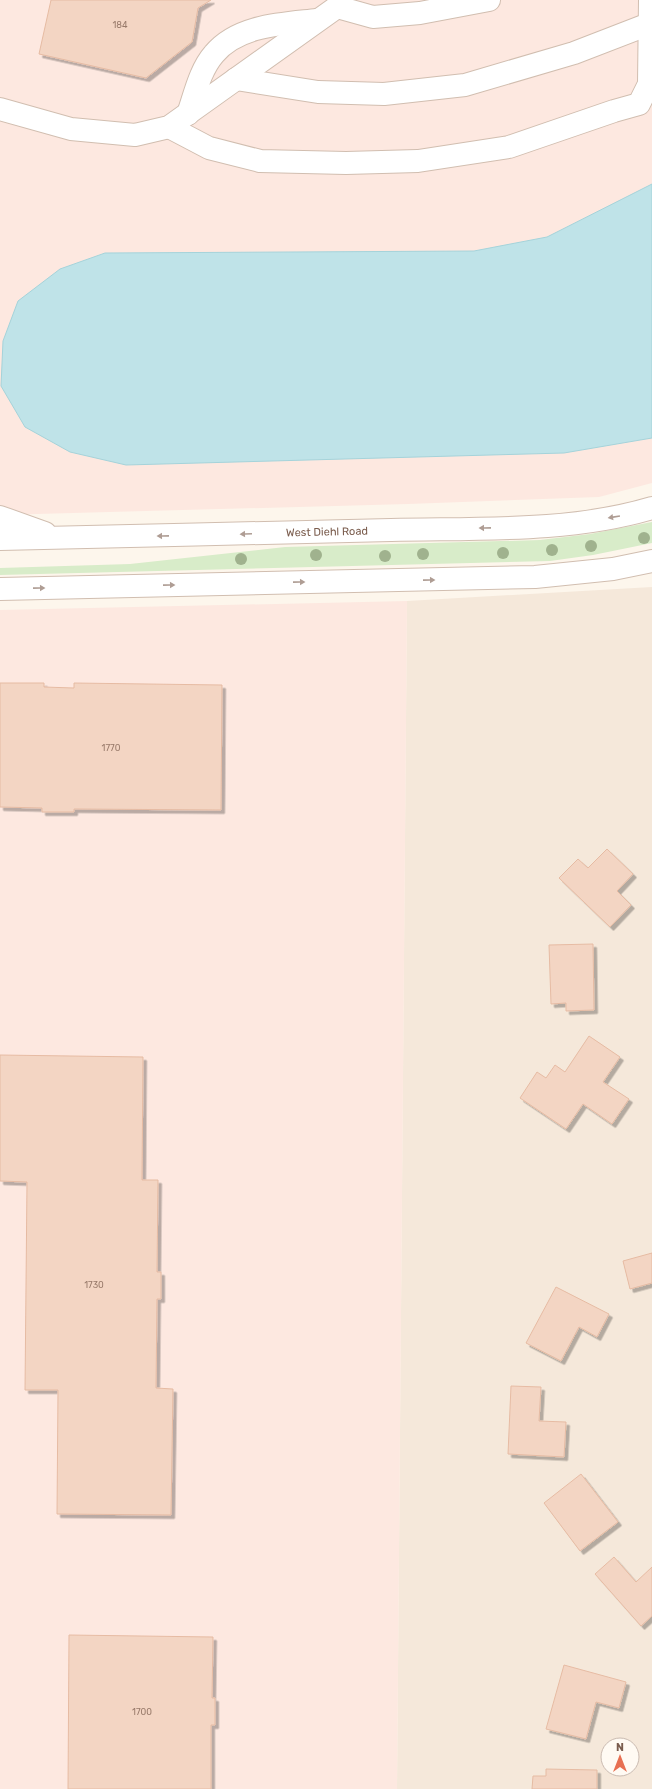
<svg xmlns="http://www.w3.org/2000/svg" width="652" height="1789" viewBox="0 0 652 1789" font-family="Rubik,sans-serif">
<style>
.residential{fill:#f5e8da;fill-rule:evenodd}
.commercial{fill:#fde8e0}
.green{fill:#d8ecc9}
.water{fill:#bfe3e8;stroke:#a5d3da}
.building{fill:#f3d5c3;stroke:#e6bba3;filter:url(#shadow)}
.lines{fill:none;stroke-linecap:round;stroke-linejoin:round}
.minor-casing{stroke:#d1beb0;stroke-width:24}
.minor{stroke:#fff;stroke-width:22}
.tree{fill:#a0b28e}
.oneway{fill:#af9d94}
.labels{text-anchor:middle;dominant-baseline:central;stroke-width:4;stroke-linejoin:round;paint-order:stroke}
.number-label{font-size:9px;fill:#987a6a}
.street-label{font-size:11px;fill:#7a5c4d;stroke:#fffaf3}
</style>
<defs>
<filter id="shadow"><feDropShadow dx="3.5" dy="3.5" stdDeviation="0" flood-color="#0004"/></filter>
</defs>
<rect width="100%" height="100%" fill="#fdf6ec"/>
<path class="residential" d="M652 587V1789H397L407 601ZM608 1745H632V1769H608Z"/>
<g class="commercial">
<polygon points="0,0 652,0 652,483 599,497 408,504 0,515"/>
<polygon points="407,601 397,1789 0,1789 0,610"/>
</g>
<polygon class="green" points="652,522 652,543 593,555 550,561 0,575 0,568 130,564 285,547 540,540 590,534"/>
<polygon class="water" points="652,184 652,438 564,453 126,465 70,452 25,427 1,386 3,341 18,301 60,269 105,253 474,251 547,237"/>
<g class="building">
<polygon points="51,0 211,0 198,8 192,42 146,78 39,54"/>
<polygon points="0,683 44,683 44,687 74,688 74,683 222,685 221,810 74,809 74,812 42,812 42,808 0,807"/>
<polygon points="607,849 633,874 617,891 631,905 610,927 559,878 578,859 588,868"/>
<polygon points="593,944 594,1010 566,1011 566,1003 551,1004 549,945"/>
<polygon points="589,1036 620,1057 603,1082 629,1099 612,1124 583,1104 566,1129 520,1098 537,1072 546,1078 555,1065 565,1072"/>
<polygon points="0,1055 143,1057 142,1180 158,1180 157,1272 161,1272 161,1299 157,1299 156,1388 173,1389 171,1515 57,1514 58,1390 25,1390 27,1182 0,1181"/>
<polygon points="652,1253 652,1283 630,1289 623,1261"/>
<polygon points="556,1287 609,1314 597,1337 579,1327 561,1361 526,1343"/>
<polygon points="511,1386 541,1387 539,1421 566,1422 564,1457 508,1454"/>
<polygon points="581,1474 618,1522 580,1551 544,1503"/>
<polygon points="614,1557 636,1582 652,1567 652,1616 641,1626 595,1574"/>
<polygon points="69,1635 213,1637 212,1698 215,1698 215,1725 211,1725 211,1789 68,1789"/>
<polygon points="564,1665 626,1682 619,1708 596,1702 586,1739 546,1729"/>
<polygon points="546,1769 597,1770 597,1789 532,1789 533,1776 546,1776"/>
</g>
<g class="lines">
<g class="minor-casing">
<g id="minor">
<polyline points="337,7 373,17 420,13 489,0"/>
<polyline points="236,79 318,92 384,94 465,85 574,53 649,24"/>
<polyline points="0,109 71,129 135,135 169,127 337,7 341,0"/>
<path d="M188 114C195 94 200 70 214 54 238 25 282 24 317 20"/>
<polyline points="169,127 209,148 260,161 346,163 418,161 509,147 614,111 639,104 649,84 650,0"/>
<polyline points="0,517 45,533"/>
<path id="s1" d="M0 539C130 536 261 533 391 530 477 528 568 533 652 508"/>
<polyline points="0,589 535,577 613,569 652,561"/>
</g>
</g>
<use href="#minor" class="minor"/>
</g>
<g class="tree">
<circle cx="644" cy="538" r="6"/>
<circle cx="591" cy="546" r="6"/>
<circle cx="552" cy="550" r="6"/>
<circle cx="503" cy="553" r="6"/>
<circle cx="423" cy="554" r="6"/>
<circle cx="316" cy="555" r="6"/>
<circle cx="385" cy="556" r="6"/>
<circle cx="241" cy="559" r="6"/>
</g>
<defs><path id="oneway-solid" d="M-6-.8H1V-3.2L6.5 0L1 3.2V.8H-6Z"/></defs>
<g class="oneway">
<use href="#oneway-solid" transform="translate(614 517) rotate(171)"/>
<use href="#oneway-solid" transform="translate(485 528) rotate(179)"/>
<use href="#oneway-solid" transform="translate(246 534) rotate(178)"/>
<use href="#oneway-solid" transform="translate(163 536) rotate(179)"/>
<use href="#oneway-solid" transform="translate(429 580) rotate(-1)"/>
<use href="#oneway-solid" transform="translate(299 582) rotate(-1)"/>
<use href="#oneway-solid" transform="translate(169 585) rotate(-1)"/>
<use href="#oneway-solid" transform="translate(39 588) rotate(-1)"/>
</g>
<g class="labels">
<g class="number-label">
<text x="120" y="25">184</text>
<text x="111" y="748">1770</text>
<text x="94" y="1285">1730</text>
<text x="142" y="1712">1700</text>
</g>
<g class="street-label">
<text stroke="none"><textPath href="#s1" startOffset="327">West Diehl Road</textPath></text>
</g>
</g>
<g transform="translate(620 1757)"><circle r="19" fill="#fffaf3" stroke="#cabbb1"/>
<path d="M0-3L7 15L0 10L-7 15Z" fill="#e76f51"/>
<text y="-6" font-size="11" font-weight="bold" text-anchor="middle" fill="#7a5c4d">N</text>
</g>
</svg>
